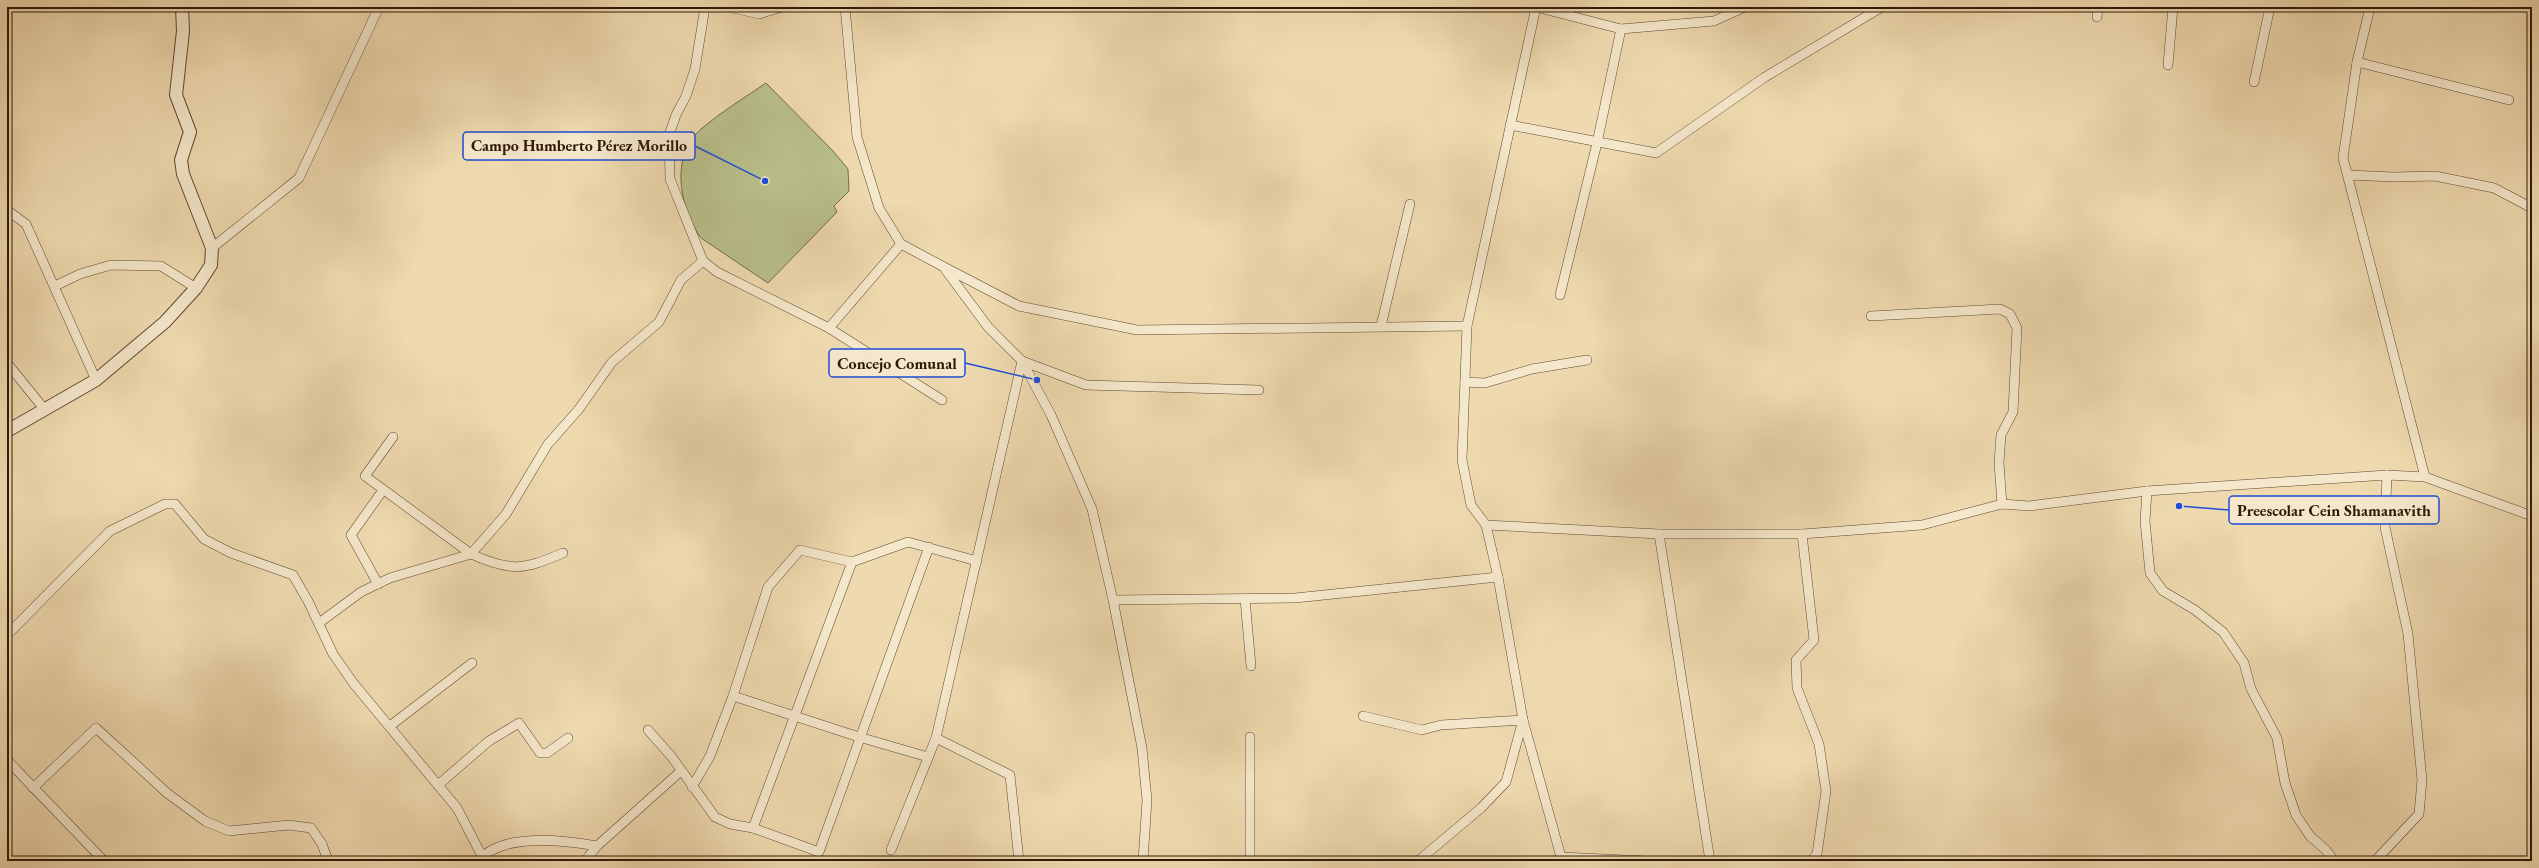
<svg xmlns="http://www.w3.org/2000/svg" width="2539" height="868" viewBox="0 0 2539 868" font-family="'EB Garamond',serif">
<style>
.green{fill:#b9c08b;stroke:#746c4a}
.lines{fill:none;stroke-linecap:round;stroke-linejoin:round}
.minor-casing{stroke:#5f4832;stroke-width:10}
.tertiary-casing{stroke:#5f4832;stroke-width:14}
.minor{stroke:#f5e7cb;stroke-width:9}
.tertiary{stroke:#f5e7cb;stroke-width:12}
.leader{fill:none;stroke:#1d4ed8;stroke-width:1.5}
.callout-dot{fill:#1d4ed8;stroke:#f5e7cb;stroke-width:1.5}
.callout{fill:#f5e7cb;stroke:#1d4ed8;stroke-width:1.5}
.callout-label{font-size:16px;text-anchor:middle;font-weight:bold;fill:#2f1808}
</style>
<rect width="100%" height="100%" fill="#efdaaf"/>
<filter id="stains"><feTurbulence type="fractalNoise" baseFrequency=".005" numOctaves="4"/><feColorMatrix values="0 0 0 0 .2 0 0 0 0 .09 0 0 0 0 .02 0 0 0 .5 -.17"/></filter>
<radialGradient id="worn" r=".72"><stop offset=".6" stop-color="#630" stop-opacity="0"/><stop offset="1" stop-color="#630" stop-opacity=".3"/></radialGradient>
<path class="green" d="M766 83 833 151 848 169 849 191 834 206 837 212 768 283 701 238C680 208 669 157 701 129 721 112 744 98 766 83Z"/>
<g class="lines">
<g class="minor-casing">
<g id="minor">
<polyline points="705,7 695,69 686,96 676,115 669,135 670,179 703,261 717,272 829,328 901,244"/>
<polyline points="729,7 759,14 782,7"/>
<polyline points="845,7 857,137 879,208 901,244 944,267 1019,306 1137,330 1467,326"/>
<polyline points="1536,7 1467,326 1462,460 1471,505 1486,525 1659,534 1802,534 1922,525 2002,504 2029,506 2147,491 2387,475 2425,477 2532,516"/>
<polyline points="1536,7 1621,29 1714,21 1745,7"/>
<polyline points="2370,7 2357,62 2343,158 2425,477"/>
<polyline points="2097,17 2098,7"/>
<polyline points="2357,62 2509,100"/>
<polyline points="2168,65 2173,7"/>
<polyline points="2254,82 2270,7"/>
<polyline points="1510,125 1656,153 1765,77 1882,7"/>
<polyline points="2348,175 2393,177 2435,176 2494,188 2532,208"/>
<polyline points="7,210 26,224 96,380"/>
<polyline points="212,248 299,178 379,7"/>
<polyline points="945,269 988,327 1022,361 936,738 1010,775 1019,861"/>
<polyline points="55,286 80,274 111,265 161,266 196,288"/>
<polyline points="1560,295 1597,143 1621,29"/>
<polyline points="1871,316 2000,309 2010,314 2017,328 2013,412 2001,435 1999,463 2002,504"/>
<polyline points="1381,326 1410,204"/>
<polyline points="829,328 942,400"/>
<polyline points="7,363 45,410"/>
<polyline points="1465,382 1485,383 1532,369 1587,360"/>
<polyline points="393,437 365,476 471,554 506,514 548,444 579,409 612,362 659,322 681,280 703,261"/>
<polyline points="2147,491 2145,521 2150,573 2163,591 2195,610 2223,632 2244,663 2251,689 2277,738 2285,783 2296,815 2310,836 2326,850 2334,861"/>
<polyline points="1486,525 1498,577 1523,720 1561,857 1646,861"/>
<polyline points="1659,534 1710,861"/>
<polyline points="1802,534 1814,640 1796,660 1797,688 1819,744 1826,791 1817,854 1811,861"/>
<polyline points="929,547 819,852 753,828 852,562 908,542 977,561"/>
<polyline points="378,584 351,535 383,490"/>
<polyline points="1245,599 1251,666"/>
<polyline points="1113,600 1295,598 1498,577"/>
<path d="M319 623 361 592 390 578 471 554C511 572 523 570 563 553"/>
<polyline points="7,632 11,631 110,531 165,504 175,504 204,539 231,553 293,575 308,601 333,654 354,684 457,808 482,856"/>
<polyline points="733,696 859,737 928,757"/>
<polyline points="1363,716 1422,730 1441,725 1523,720 1506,782 1481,808 1418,861"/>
<polyline points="390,726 472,663"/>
<polyline points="648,730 671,756 715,817 730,824 753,828"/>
<polyline points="7,760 104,861"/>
<polyline points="438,785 489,741 519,723 540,753 547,753 568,738"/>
<polyline points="692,787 710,756 733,696 768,587 800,550 852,562"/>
<polyline points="33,788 96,728 167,793 205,821 229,831 289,825 311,828 322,844 328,861"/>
<polyline points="891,850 936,738"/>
<path d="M478 861C503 832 563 840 597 846"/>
<polyline points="585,861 597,846 681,771"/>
<polyline points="1143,861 1147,800 1142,748 1113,600 1092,509 1051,415 1022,361 1086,385 1259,390"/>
<polyline points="1250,861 1250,737"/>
<polyline points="2375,861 2419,814 2422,780 2408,634 2385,527 2387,475"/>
</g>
</g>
<g class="tertiary-casing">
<polyline id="tertiary" points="7,431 96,380 165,322 196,288 211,265 212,248 183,174 181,160 190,132 176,95 183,31 182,7"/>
</g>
<use href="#minor" class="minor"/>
<use href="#tertiary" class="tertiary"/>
</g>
<path class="leader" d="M765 181L695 146M1037 380L965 363M2179 506L2229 510"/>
<g class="callout-dot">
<circle cx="765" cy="181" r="4"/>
<circle cx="1037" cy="380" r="4"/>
<circle cx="2179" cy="506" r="4"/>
</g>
<g class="callout">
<rect x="463" y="132" width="232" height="28" rx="4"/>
<rect x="829" y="349" width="136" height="28" rx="4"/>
<rect x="2229" y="496" width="210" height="28" rx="4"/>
</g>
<g class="callout-label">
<text x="579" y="151">Campo Humberto Pérez Morillo</text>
<text x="897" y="369">Concejo Comunal</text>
<text x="2334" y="516">Preescolar Cein Shamanavith</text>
</g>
<rect width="2539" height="868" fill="none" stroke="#efdaaf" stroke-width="24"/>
<rect x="8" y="8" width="2523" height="852" fill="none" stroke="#2f1808" stroke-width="2"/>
<rect x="12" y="12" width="2515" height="844" fill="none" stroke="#2f1808"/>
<rect width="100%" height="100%" filter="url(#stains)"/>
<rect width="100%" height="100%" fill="url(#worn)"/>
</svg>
